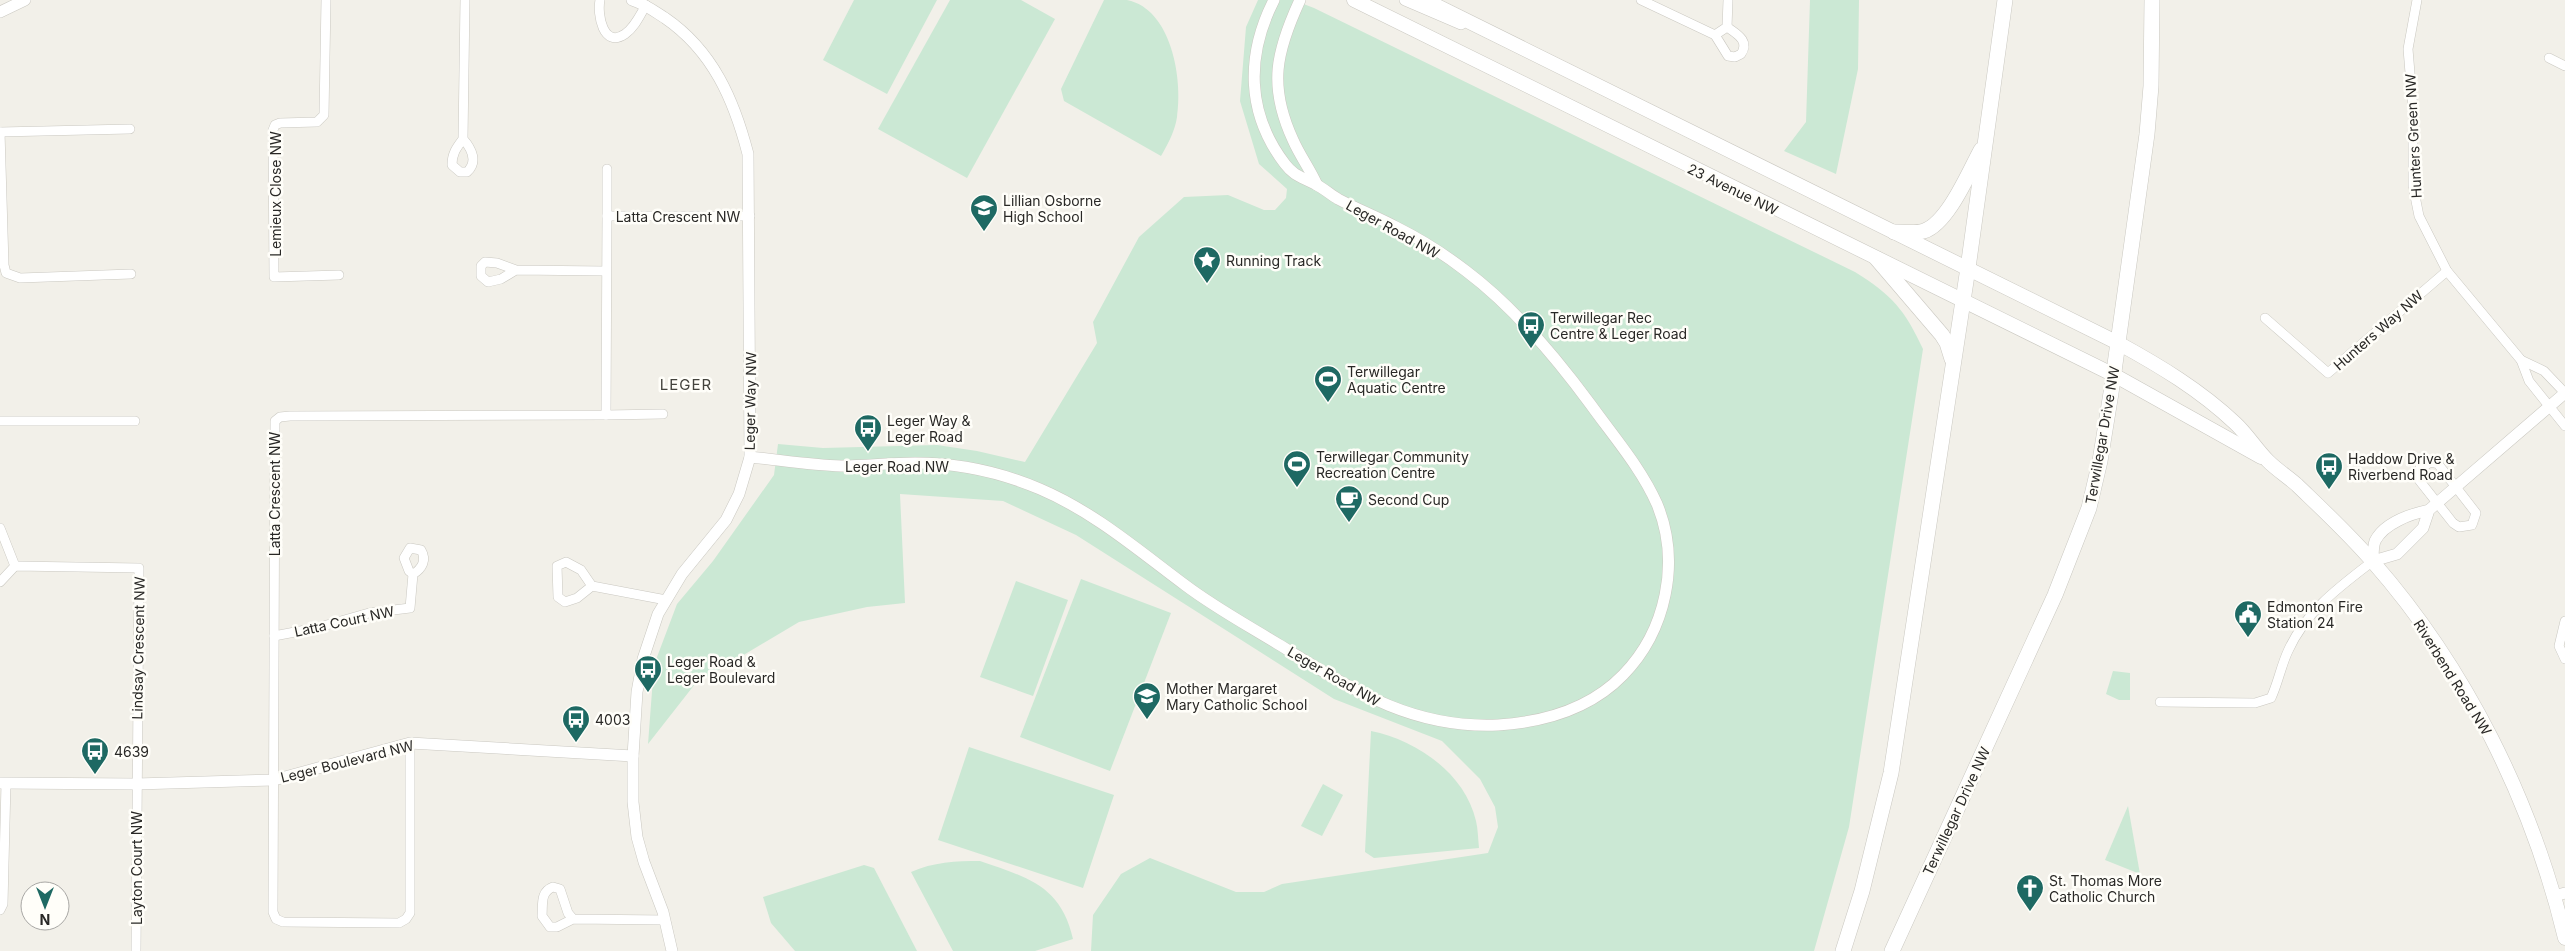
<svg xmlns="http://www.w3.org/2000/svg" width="2565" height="951" viewBox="0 0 2565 951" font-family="Inter,sans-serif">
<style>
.green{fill:#cbe8d4}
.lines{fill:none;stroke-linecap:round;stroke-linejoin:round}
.minor-casing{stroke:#cac8c1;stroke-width:10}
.tertiary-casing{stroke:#cac8c1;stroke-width:12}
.secondary-casing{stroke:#cac8c1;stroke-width:15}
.primary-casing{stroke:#cac8c1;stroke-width:16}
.minor{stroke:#fff;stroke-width:9}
.tertiary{stroke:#fff;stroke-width:11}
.secondary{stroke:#fff;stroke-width:14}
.primary{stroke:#fff;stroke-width:15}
.labels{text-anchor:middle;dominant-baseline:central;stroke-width:5;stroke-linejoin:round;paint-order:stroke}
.street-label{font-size:14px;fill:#292826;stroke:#fffef9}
.poi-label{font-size:14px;fill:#292826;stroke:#fffef9;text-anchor:start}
.neighbourhood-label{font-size:15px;letter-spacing:1px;fill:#44433d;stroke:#fffef9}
</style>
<rect width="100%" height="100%" fill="#f2f0e9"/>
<g class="green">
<polygon points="854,0 937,0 887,94 823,60"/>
<polygon points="950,0 1021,0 1055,19 967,178 878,129"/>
<path d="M1104 0C1111 0 1120 0 1127 0 1172 9 1183 80 1177 117 1175 131 1168 144 1161 156L1064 101 1061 89Z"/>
<path d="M1258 0H1293L1314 8 1855 272C1892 295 1905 310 1923 349L1849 827 1814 951H1091L1093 915 1121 874 1150 858 1236 892H1264L1282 884 1488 853 1498 827 1495 807 1480 779 1442 741 1334 699 1076 535 1003 501 900 494 905 603 867 607 799 622 695 684 648 744 654 665 677 604 713 561 774 475 778 444 823 448 937 445 977 451 1025 462 1097 343 1093 322 1139 237 1184 197 1228 195 1264 210H1275L1286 198 1287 189 1259 164 1240 101 1246 27Z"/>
<polygon points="1810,0 1859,0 1858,69 1836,174 1784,151 1806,122"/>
<polygon points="1081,579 1171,613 1110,771 1020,737"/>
<polygon points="1016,581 1068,600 1033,696 980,677"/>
<polygon points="2113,671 2130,673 2130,700 2119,700 2106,694"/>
<path d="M1371 731C1416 740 1465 773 1476 821 1478 829 1478 839 1479 848L1374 858 1365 852Z"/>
<polygon points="969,747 1114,795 1083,888 938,840"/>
<polygon points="1323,784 1343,795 1322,836 1301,826"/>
<polygon points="2128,806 2140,874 2105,860"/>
<path d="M980 861C1026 877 1061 885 1073 939L1035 951H953L911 872C933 862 956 861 980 861Z"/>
<polygon points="864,865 874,868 917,951 795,951 771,923 763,897"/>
</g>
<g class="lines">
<g class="minor-casing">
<g id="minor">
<polyline points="326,0 324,115 317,122 280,123 275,125 273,130 274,277 339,275"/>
<path d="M600 0C597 14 603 49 625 34 635 27 640 15 646 5"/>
<polyline points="1641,0 1715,35 1727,27 1728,0"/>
<polyline points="2417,0 2408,49 2413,109 2413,186 2419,216 2447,271 2521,360 2529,381 2565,426"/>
<path d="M1715 35 1728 56 1735 57 1741 54C1750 41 1737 34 1727 27"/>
<polyline points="2549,58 2565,66"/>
<polyline points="0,132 4,265 6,273 20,278 131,274"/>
<polyline points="0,132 130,129"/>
<path d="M463 139C457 147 452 153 452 165L460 172H467C478 162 472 149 463 139L465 0"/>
<polyline points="607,169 607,216"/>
<polyline points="516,270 497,263 485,262 481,266 481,276 488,282 501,279 516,270 605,271"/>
<polyline points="2265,318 2328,373 2447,271"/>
<polyline points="2521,360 2544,371 2565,393"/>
<polyline points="606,415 663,414"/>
<polyline points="0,421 135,421"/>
<polygon points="2431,462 2438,464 2476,513 2472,525 2459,527 2453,523 2419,480 2420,468"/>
<polyline points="0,528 15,566"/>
<polyline points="0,582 15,566 139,568 136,951"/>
<polyline points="592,586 581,570 566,562 557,566 558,597 565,602 577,598 592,586 666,600"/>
<polyline points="2565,621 2559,646 2565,659"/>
<path d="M274 636 316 628 369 613 410 608 413 574 409 571 404 558 410 548 421 550C427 560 422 569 413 574"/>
<path d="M2160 702 2255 703 2271 698C2278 683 2281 666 2288 651 2306 611 2339 587 2373 561"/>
<polyline points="410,743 410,913 406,919 399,923 283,922 276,919 273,912 275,421 280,417 290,416 606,415 607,216 750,216"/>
<polyline points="0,910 3,904 6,783"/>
<path d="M573 919 568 913 560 889 553 887C540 892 543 904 542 916L550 927H557L573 919 665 920"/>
</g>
</g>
<g class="tertiary-casing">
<g id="tertiary">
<path d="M632 0C645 4 654 11 665 18 713 51 734 100 748 154L750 457 739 494 726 520 682 574 658 614 643 659 637 692 633 756V802L637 837 644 862 663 912 672 951"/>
<path d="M1300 0C1276 52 1268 86 1293 140 1300 156 1310 169 1317 185"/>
<polyline points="1405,0 1461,24"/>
<polyline points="0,12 25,0"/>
<path d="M750 457C780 460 811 465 841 466 866 466 890 463 915 463 958 463 1000 472 1040 489 1094 512 1138 550 1185 585 1214 607 1247 625 1278 644 1350 688 1410 729 1498 725 1544 722 1590 709 1623 675 1666 631 1681 562 1657 504 1641 468 1614 437 1591 405 1555 356 1514 307 1466 271 1444 254 1420 239 1396 227 1377 217 1357 209 1338 199 1330 194 1323 188 1315 184 1302 177 1294 176 1285 164 1246 113 1246 55 1274 0"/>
<path d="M2429 510 2423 528 2397 554 2373 561C2373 555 2373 547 2375 541 2384 523 2411 514 2429 510L2565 393"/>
<polyline points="0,783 136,784 274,780 410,743 633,756"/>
<polyline points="2554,896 2565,893"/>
</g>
</g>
<g class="secondary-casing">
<g id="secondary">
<polyline points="1354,0 2114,375 2261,457"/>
<path d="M1425 0 2118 343C2160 366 2200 390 2235 423 2247 434 2256 449 2268 461 2277 470 2288 477 2297 485 2323 510 2350 535 2373 562 2466 668 2532 801 2565 938"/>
</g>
</g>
<g class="primary-casing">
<g id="primary">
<path d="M1894 232C1903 232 1915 234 1924 231 1948 223 1969 172 1981 150"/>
<polyline points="1877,259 1942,335 1947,343 1952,359"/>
<polyline points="1843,951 1862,891 1891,773 1968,268 2005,0"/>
<polyline points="1892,951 2055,595 2089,508 2100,461 2111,393 2147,134 2151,86 2152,0"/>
</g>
</g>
<use href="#minor" class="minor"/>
<use href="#tertiary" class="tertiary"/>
<use href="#secondary" class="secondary"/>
<use href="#primary" class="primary"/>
</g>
<defs>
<g id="school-pin" transform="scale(1.4375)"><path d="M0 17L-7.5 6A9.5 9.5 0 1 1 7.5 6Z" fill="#1e6963" stroke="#fffef9"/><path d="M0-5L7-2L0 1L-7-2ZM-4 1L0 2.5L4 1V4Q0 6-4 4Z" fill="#fff"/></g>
<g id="sight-pin" transform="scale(1.4375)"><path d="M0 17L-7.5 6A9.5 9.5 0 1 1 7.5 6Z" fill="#1e6963" stroke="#fffef9"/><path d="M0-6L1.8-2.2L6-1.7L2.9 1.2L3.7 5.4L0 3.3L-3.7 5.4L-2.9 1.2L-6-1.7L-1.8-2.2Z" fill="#fff"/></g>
<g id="bus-pin" transform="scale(1.4375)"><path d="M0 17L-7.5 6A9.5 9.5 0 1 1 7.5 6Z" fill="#1e6963" stroke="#fffef9"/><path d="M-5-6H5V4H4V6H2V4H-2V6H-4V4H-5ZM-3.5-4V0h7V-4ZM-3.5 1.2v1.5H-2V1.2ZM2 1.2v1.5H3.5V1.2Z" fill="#fff"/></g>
<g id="stadium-pin" transform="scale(1.4375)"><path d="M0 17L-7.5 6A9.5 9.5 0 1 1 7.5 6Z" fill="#1e6963" stroke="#fffef9"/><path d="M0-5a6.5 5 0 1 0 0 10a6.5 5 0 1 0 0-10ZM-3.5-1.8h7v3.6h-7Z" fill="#fff"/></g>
<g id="cafe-pin" transform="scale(1.4375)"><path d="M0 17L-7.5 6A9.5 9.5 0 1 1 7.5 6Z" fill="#1e6963" stroke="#fffef9"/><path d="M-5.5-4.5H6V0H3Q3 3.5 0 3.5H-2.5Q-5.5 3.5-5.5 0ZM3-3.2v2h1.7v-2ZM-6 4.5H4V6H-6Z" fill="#fff"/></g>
<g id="civic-pin" transform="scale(1.4375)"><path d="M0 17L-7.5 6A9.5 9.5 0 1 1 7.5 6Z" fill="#1e6963" stroke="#fffef9"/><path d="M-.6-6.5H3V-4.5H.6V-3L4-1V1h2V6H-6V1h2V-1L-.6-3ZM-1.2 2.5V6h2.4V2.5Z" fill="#fff"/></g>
<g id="church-pin" transform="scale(1.4375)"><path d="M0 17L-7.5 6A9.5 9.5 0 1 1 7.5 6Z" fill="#1e6963" stroke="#fffef9"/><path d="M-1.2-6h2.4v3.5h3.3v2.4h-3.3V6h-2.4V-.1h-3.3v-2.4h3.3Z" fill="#fff"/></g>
</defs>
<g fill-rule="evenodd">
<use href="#school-pin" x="984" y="208"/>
<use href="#sight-pin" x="1207" y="260"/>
<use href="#bus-pin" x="1531" y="325"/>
<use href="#stadium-pin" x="1328" y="379"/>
<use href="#bus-pin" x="868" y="428"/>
<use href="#stadium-pin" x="1297" y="464"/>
<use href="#bus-pin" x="2329" y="466"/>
<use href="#cafe-pin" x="1349" y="499"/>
<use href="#civic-pin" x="2248" y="614"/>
<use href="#bus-pin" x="648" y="669"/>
<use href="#school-pin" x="1147" y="696"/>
<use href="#bus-pin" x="576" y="719"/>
<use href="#bus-pin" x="95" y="751"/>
<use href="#church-pin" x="2030" y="888"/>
</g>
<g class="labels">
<g class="street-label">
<text transform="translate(2413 136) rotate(-93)">Hunters Green NW</text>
<text transform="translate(1733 189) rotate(26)">23 Avenue NW</text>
<text transform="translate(275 194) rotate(-90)">Lemieux Close NW</text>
<text x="678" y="216">Latta Crescent NW</text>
<text transform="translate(1393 229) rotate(29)">Leger Road NW</text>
<text transform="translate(2378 330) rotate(-41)">Hunters Way NW</text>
<text transform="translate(750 401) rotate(-89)">Leger Way NW</text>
<text transform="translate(2102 435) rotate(-80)">Terwillegar Drive NW</text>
<text x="897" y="466">Leger Road NW</text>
<text transform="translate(274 494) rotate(-90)">Latta Crescent NW</text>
<text transform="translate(344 621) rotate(-12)">Latta Court NW</text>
<text transform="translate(138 648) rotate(-89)">Lindsay Crescent NW</text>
<text transform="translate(1334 676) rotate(30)">Leger Road NW</text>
<text transform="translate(2453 677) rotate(58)">Riverbend Road NW</text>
<text transform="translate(347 761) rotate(-14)">Leger Boulevard NW</text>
<text transform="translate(1956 811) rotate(-65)">Terwillegar Drive NW</text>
<text transform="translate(136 868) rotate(-90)">Layton Court NW</text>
</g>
<g class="poi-label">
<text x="1003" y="200">Lillian Osborne<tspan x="1003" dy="16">High School</tspan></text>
<text x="1226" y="260">Running Track</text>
<text x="1550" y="317">Terwillegar Rec<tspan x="1550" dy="16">Centre &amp; Leger Road</tspan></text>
<text x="1347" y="371">Terwillegar<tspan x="1347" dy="16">Aquatic Centre</tspan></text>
<text x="887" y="420">Leger Way &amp;<tspan x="887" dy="16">Leger Road</tspan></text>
<text x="1316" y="456">Terwillegar Community<tspan x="1316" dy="16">Recreation Centre</tspan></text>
<text x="2348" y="458">Haddow Drive &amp;<tspan x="2348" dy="16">Riverbend Road</tspan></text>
<text x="1368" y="499">Second Cup</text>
<text x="2267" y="606">Edmonton Fire<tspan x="2267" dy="16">Station 24</tspan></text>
<text x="667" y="661">Leger Road &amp;<tspan x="667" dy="16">Leger Boulevard</tspan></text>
<text x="1166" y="688">Mother Margaret<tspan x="1166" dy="16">Mary Catholic School</tspan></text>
<text x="595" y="719">4003</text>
<text x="114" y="751">4639</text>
<text x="2049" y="880">St. Thomas More<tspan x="2049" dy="16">Catholic Church</tspan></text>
</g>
<g class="neighbourhood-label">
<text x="686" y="384">LEGER</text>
</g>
</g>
<g transform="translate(45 906) rotate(180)"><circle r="24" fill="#fffef9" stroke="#a9a8a5"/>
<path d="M0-4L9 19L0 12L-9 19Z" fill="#1e6963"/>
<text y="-8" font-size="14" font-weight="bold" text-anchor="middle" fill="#292826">N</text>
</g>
</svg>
